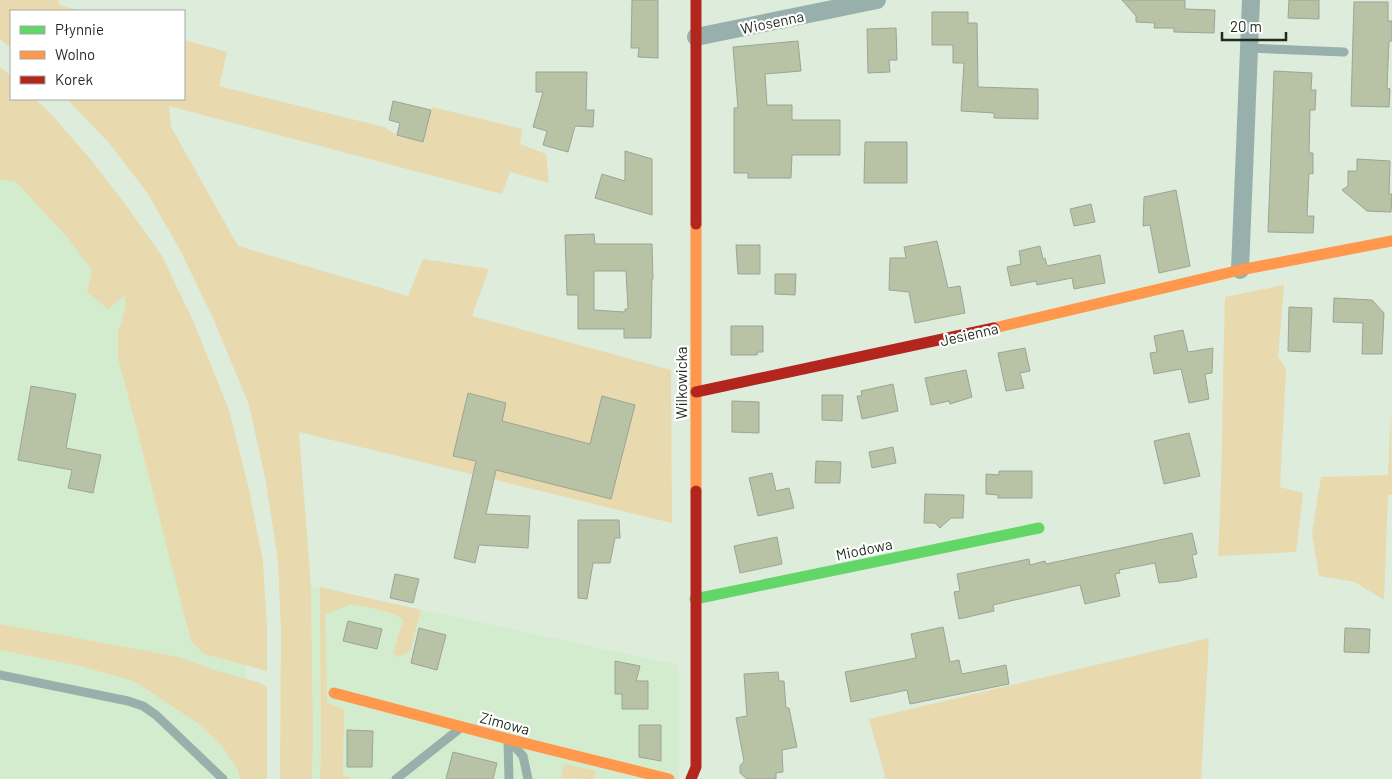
<svg xmlns="http://www.w3.org/2000/svg" width="1392" height="779" viewBox="0 0 1392 779" font-family="Barlow,sans-serif">
<style>
.built{fill:#d4ecce}
.green{fill:#e8d9ae}
.building{fill:#b8c2a5;stroke:#9ca496;fill-rule:evenodd}
.lines{fill:none;stroke-linecap:round;stroke-linejoin:round}
.lane{stroke:#97b0ac;stroke-width:9}
.street{stroke:#97b0ac;stroke-width:18}
.fast{stroke:#63d668;stroke-width:11}
.slow{stroke:#ff974d;stroke-width:11}
.jam{stroke:#b3261e;stroke-width:11}
.labels{text-anchor:middle;dominant-baseline:central;stroke-width:4.5;stroke-linejoin:round;paint-order:stroke}
.street-label{font-size:15px;fill:#1f291d;stroke:#fff}
</style>
<rect width="100%" height="100%" fill="#deecdb"/>
<g class="built">
<polygon points="0,96 81,170 242,579 251,779 0,779"/>
<polygon points="311,586 678,665 678,779 312,779 313,735"/>
</g>
<g class="green">
<polygon points="0,0 58,0 59,5 81,11 11,11 11,48 0,39"/>
<polygon points="184,40 227,52 219,86 384,127 397,135 422,142 432,107 522,129 520,144 546,154 549,183 510,172 502,194 169,106 171,127 238,246 408,296 423,259 489,269 472,316 671,370 672,523 299,432 311,586 313,735 312,779 280,779 281,631 278,561 266,482 249,405 213,318 179,248 146,191 109,143 67,99 184,99"/>
<polygon points="0,67 11,76 11,99 35,99 51,114 92,161 125,204 162,256 194,323 229,410 248,485 263,561 267,627 267,671 204,654 191,641 128,395 118,359 118,332 125,309 125,295 108,309 87,292 92,270 67,237 16,182 0,179"/>
<path d="M1284 285 1278 357 1286 369 1280 487 1303 493 1296 552 1218 556C1223 470 1222 384 1225 297Z"/>
<polygon points="1391,410 1392,495 1388,495 1384,600 1355,582 1319,576 1312,533 1321,477 1388,475"/>
<polygon points="320,587 421,610 410,651 399,657 393,653 403,620 397,615 368,607 352,604 325,614 327,703 344,709 343,775 351,777 350,779 320,779 321,747"/>
<polygon points="0,624 179,657 218,671 258,682 267,687 267,779 240,779 238,770 222,746 199,724 134,681 80,666 0,650"/>
<polygon points="1209,638 1201,779 884,779 885,776 869,719"/>
<polygon points="564,764 596,771 594,779 561,778"/>
</g>
<g class="building">
<polygon points="632,0 658,0 658,58 638,57 639,48 631,48"/>
<polygon points="1122,0 1185,0 1185,9 1215,10 1214,33 1174,32 1174,28 1154,28 1155,23 1136,22 1136,16"/>
<polygon points="1289,0 1319,0 1319,19 1288,18"/>
<polygon points="1354,2 1388,2 1388,21 1392,21 1392,41 1389,41 1387,88 1390,89 1389,107 1351,106"/>
<polygon points="932,12 968,12 968,23 977,23 978,87 1038,89 1038,119 994,118 994,113 961,111 964,63 953,63 953,45 932,45"/>
<polygon points="896,28 897,60 889,60 890,72 868,73 867,29"/>
<polygon points="798,41 801,71 765,74 767,105 792,105 792,120 840,120 840,155 792,155 791,178 748,178 748,173 734,173 734,108 738,108 733,47"/>
<polygon points="1274,71 1312,73 1311,90 1316,90 1315,110 1310,110 1309,153 1313,153 1313,174 1309,173 1307,216 1314,216 1313,233 1268,232"/>
<polygon points="536,72 587,72 586,110 594,110 593,127 575,126 568,152 543,145 547,131 533,127 543,92 536,92"/>
<polygon points="393,101 431,110 423,142 397,135 400,123 389,120"/>
<polygon points="865,142 907,142 907,183 864,183"/>
<polygon points="625,151 652,159 652,215 595,198 602,174 625,181"/>
<polygon points="1357,159 1390,161 1389,194 1392,194 1391,212 1367,211 1342,190 1348,186 1348,171 1357,171"/>
<polygon points="1176,190 1190,266 1159,273 1150,225 1143,226 1144,197"/>
<polygon points="1091,204 1095,222 1074,226 1070,209"/>
<path d="M594 234 595 244H652L653 279H652L651 338H624V329H578V295H567L565 235ZM594 271H626L628 309H625V312L594 310Z"/>
<polygon points="937,241 948,288 960,286 965,313 915,323 909,292 889,290 890,258 906,258 904,247"/>
<polygon points="736,245 760,245 760,274 738,274"/>
<polygon points="1040,246 1043,259 1045,258 1047,266 1100,255 1105,283 1074,289 1072,278 1037,285 1036,281 1011,286 1007,267 1021,264 1019,251"/>
<polygon points="775,274 796,274 795,295 775,294"/>
<polygon points="1334,298 1372,300 1384,313 1382,354 1362,354 1363,323 1333,322"/>
<polygon points="1289,307 1312,308 1310,352 1288,351"/>
<polygon points="731,326 763,326 763,352 758,352 757,355 731,355"/>
<polygon points="1183,330 1188,352 1213,348 1212,373 1205,374 1209,399 1189,403 1181,369 1154,374 1150,353 1157,352 1154,336"/>
<polygon points="1025,348 1030,371 1020,373 1024,388 1006,391 998,353"/>
<polygon points="966,370 972,397 950,404 949,401 931,405 925,378"/>
<polygon points="893,384 898,411 862,419 857,396 862,396 861,391"/>
<polygon points="31,386 76,394 66,448 101,455 93,493 68,488 72,470 18,460"/>
<polygon points="468,393 506,403 502,421 590,444 602,396 635,405 611,499 496,470 486,514 530,516 528,548 479,545 475,563 454,558 476,461 453,456"/>
<polygon points="822,395 843,395 842,421 822,420"/>
<polygon points="732,401 759,402 759,433 732,432"/>
<polygon points="1189,433 1200,476 1164,484 1154,441"/>
<polygon points="893,447 896,463 872,468 869,452"/>
<polygon points="816,461 841,462 840,483 815,483"/>
<polygon points="999,471 1032,471 1032,498 998,498 998,495 986,494 986,474 999,475"/>
<polygon points="772,473 776,491 789,488 794,508 758,516 749,478"/>
<polygon points="925,494 964,495 963,518 951,518 940,528 935,523 924,523"/>
<polygon points="578,520 619,520 620,538 615,538 610,563 593,563 587,599 578,598"/>
<polygon points="1192,533 1197,554 1192,555 1197,577 1179,581 1159,583 1155,563 1119,570 1120,573 1115,574 1120,596 1085,604 1080,585 993,605 994,611 959,619 954,592 960,591 957,574 1029,559 1030,565 1045,561 1046,564"/>
<polygon points="777,537 782,564 740,573 734,546"/>
<polygon points="395,574 419,579 413,603 390,598"/>
<polygon points="348,621 382,629 377,649 343,641"/>
<polygon points="943,627 950,662 959,660 962,674 1006,665 1009,684 910,704 907,690 851,702 845,672 916,658 911,634"/>
<polygon points="419,628 446,635 437,670 411,663"/>
<polygon points="1345,628 1370,629 1369,653 1344,652"/>
<polygon points="615,661 640,666 636,681 648,681 648,709 622,709 622,694 615,694"/>
<polygon points="778,672 779,681 784,681 786,708 789,708 797,747 782,750 783,772 776,773 776,779 747,779 740,773 740,766 744,761 736,718 747,716 744,674"/>
<polygon points="639,725 661,725 661,761 639,757"/>
<polygon points="347,730 373,731 372,767 347,767"/>
<polygon points="453,752 497,763 493,779 446,779"/>
</g>
<g class="lines">
<g class="lane">
<polyline points="1249,48 1344,52"/>
<polyline points="0,675 128,701 143,706 156,715 223,779"/>
<polyline points="508,742 509,779"/>
<polyline points="515,747 523,756 528,779"/>
<polyline points="396,779 458,730"/>
</g>
<g class="street">
<polyline points="696,37 877,0"/>
<polyline points="1240,270 1251,0"/>
</g>
<polyline class="fast" points="695,599 1039,528"/>
<g class="slow">
<polyline points="696,224 696,491"/>
<polyline points="994,328 1240,270 1392,241"/>
<polyline points="334,693 508,739 669,779"/>
</g>
<g class="jam">
<polyline points="696,0 696,224"/>
<polyline points="696,392 994,328"/>
<polyline points="691,779 696,767 696,491"/>
</g>
</g>
<g class="labels">
<g class="street-label">
<text transform="translate(772 22) rotate(-12)">Wiosenna</text>
<text transform="translate(969 334) rotate(-13)">Jesienna</text>
<text transform="translate(681 383) rotate(-90)">Wilkowicka</text>
<text transform="translate(864 549) rotate(-12)">Miodowa</text>
<text transform="translate(505 723) rotate(15)">Zimowa</text>
</g>
</g>
<rect x="10" y="10" width="175" height="90" fill="#ffffff" stroke="#a5a9a5"/>
<rect x="20" y="26" width="25" height="8" fill="#63d668" stroke="#a5a9a5"/>
<text x="55" y="35" font-size="15" fill="#1f291d">Płynnie</text>
<rect x="20" y="51" width="25" height="8" fill="#ff974d" stroke="#a5a9a5"/>
<text x="55" y="60" font-size="15" fill="#1f291d">Wolno</text>
<rect x="20" y="76" width="25" height="8" fill="#b3261e" stroke="#a5a9a5"/>
<text x="55" y="85" font-size="15" fill="#1f291d">Korek</text>
<path d="M1222 32v8h64v-8" fill="none" stroke="#1f291d" stroke-width="2.5"/>
<text x="1230" y="32" font-size="15" fill="#1f291d" stroke="#ffffff" stroke-width="4" paint-order="stroke">20 m</text>
</svg>
